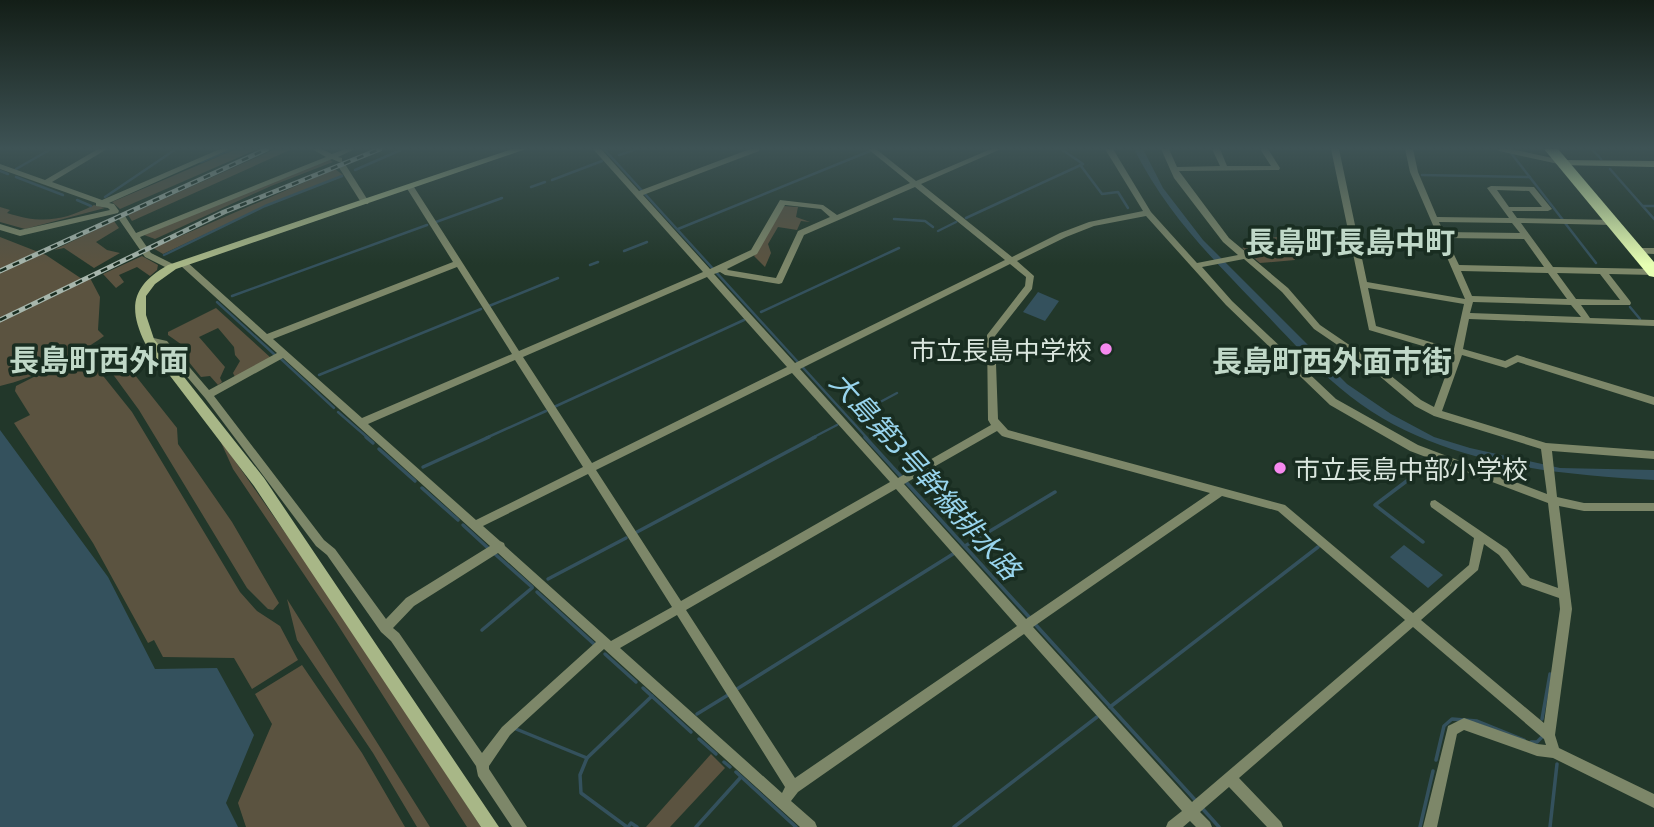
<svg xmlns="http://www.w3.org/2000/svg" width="1654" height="827" viewBox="0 0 1654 827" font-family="'Exo 2','Noto Sans JP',sans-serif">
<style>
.green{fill:#5b5340}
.water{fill:#34515d}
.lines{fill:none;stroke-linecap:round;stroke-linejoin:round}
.stream-far1{stroke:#34515d;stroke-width:2.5}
.stream{stroke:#34515d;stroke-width:3.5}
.street{fill:#7d8769;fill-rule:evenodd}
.secondary{fill:#a8b787;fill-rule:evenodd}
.highway{fill:#e7ffb3;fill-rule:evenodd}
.rail-casing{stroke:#a7b6ac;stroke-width:5}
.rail{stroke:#192d21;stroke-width:2.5;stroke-dasharray:7;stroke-linecap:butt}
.poi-dot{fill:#f589ee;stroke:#192d21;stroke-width:2.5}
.labels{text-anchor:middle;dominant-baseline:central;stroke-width:7;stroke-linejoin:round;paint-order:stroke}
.poi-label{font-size:26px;fill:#dae6de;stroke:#192d21;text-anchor:end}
.water-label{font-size:28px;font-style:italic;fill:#98d4ed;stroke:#192d21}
.quarter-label{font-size:30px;font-weight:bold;fill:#c0d8c8;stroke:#192d21}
</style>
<rect width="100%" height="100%" fill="#22372a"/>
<g class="green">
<polygon points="236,149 258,149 120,209 112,202"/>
<polygon points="275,149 292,149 132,221 128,215"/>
<polygon points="327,158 333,162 271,186 155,239 144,235"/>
<polygon points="335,169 343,175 265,206 163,254 153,248"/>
<path d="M94 205 105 208 25 229 0 222V207L10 210 7 213C41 224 63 221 94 205Z"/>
<polygon points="784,206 798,207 796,217 810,222 801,221 797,230 778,227 768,244 771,253 765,267 754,256"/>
<polygon points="114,221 119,228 96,242 107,250 120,253 94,268 64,248 54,250"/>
<polygon points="1281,229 1301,229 1305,245 1290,246 1295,260 1260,263 1242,248 1256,244 1258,240 1283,236"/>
<path d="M0 237 46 255 85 281 90 278 100 297 98 330 104 336C75 357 35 378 0 386Z"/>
<polygon points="142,256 158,265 157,270 150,276 137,267 119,275 124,282 116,288 103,274"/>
<polygon points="216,308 271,358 235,377 233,373 240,361 235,355 234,347 218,328 199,337 225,367 220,378 222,382 218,385 210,376 201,377 188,361 185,347 168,335 168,332"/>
<polygon points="73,357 88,357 132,412 240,592 257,611 280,626 298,660 252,689 234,658 163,657 154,640 148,643 93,543 14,423 30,415 15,391 16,386"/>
<polygon points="127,365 177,428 178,444 232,522 279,603 273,610 268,609 247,588 139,410 112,373"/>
<polygon points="219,438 344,617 481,827 467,827 336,622 233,469"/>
<polygon points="287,599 430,827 417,827 373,753 297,640"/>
<polygon points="302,665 362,753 405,827 246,827 238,803 272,724 255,694"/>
<polygon points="711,754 725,768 670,827 646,827"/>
</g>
<g class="water">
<path d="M1134 149H1143L1163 188 1203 240 1347 384 1391 414 1434 437 1470 448 1560 468 1654 470V480C1544 474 1427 462 1340 388 1309 362 1282 330 1254 302 1206 252 1166 212 1134 149Z"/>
<polygon points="1038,292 1059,301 1045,321 1023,312"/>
<polygon points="0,430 108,577 155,669 217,668 254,735 226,803 238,827 0,827"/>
<polygon points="1404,545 1443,575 1428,588 1390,557"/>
</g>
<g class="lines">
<g class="stream-far1">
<polyline points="604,149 867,438"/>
<polyline points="1592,149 1601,159"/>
<polyline points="1511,153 1563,220"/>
<polyline points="619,155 637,149"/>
<polyline points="201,162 232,149"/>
<polyline points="1081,166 1102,194 1118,192 1128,208"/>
<polyline points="16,169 51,149"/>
<polyline points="1610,169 1654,219"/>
<polyline points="355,170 403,149"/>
<polyline points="0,171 8,174"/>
<polyline points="1422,175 1530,177"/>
<polyline points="16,177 63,195"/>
<polyline points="552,180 602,161"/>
<polyline points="531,187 545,182"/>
<polyline points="105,197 176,149"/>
<polyline points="77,200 91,206"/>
<polyline points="1643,206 1654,206"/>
<polyline points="966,218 1083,164 1061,149"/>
<polyline points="894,219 925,221 933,227"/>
<polyline points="436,222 502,198"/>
<polyline points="1565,223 1596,263"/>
<polyline points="678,229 870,151"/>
<polyline points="938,231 956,222"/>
<polyline points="624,251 647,242"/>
<polyline points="164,255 265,206 342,176"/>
<polyline points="590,265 598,262"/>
<polyline points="232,296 427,225"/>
<polyline points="217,302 275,355"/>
<polyline points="489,306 558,278"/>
<polyline points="1630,307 1640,319"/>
<polyline points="761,312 899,248"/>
<polyline points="280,358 334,408"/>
<polyline points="319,375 481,309"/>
<polyline points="554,407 744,320"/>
<polyline points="338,412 368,438"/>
<polyline points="856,415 897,393"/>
<polyline points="486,438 546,411"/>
<polyline points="812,438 837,425"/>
</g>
<g class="stream">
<polyline points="366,437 373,443"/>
<polyline points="865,437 1030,618"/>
<polyline points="379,449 415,481"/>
<polyline points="423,467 489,437"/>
<polyline points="1412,477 1375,505 1423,542"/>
<polyline points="422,488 458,520"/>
<polyline points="463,525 488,548"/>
<polyline points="637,532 815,437"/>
<polyline points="965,546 1055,492"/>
<polyline points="495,554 532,587"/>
<polyline points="548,579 626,538"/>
<polyline points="537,592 594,644"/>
<polyline points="1034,623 1197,802"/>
<polyline points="482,630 532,588"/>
<polyline points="605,654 636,682"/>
<polyline points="643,688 691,732"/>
<polyline points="737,689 953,554"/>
<polyline points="1110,707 1318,547"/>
<polyline points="697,714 728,695"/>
<polyline points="1542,719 1550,674"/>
<polyline points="516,729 587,758 652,696"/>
<polyline points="699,739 716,754"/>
<polyline points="1531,742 1537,742 1542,737"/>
<polyline points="587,758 580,775 581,793 627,827"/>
<polyline points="1436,760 1444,726 1452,719 1477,721 1524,740"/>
<polyline points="724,762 730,767"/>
<polyline points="736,772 796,827"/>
<polyline points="1201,807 1219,827"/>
<polyline points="628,827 631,823 637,827"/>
<polyline points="696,827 741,777"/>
<polyline points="954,827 1097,717"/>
<polyline points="1420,827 1433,771"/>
<polyline points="1550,827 1557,764"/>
</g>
<g class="street">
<polygon points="98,149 107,149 52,182 102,200 220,149 230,149 109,203 114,204 119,211 118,213 20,236 0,230 0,224 20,230 110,210 108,208 96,206 96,203 0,169 0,164 45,180"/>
<polygon points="312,149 322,149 332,154 345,149 355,149 338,157 342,158 342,162 339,162 332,159 140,237 151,253 175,265 176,267 175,269 169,269 145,257 118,218 122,216 125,216 136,233 326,157"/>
<path d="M593 149H601L639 191 750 149H760L759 151 643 195 710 269 751 250 780 200 823 205 837 215 910 183 868 149H876L916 181 991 149H1001L921 184 1012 257 1060 233 1089 222 1143 211 1105 149H1113L1151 212 1197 263 1238 255 1223 242 1174 178 1161 149H1169L1177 167 1220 166 1212 149H1220L1227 166H1271L1260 149H1268L1280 168 1279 170 1179 171 1229 238 1247 253 1250 254 1251 257 1288 288 1320 325 1370 359 1421 400 1434 407 1453 355 1369 330 1331 149H1339L1367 282 1465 299 1410 172 1405 149H1413L1418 172 1437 217 1509 218 1487 188 1491 186 1534 187 1552 209 1548 211H1512L1517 218 1615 220V224L1612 225 1521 223 1553 267 1654 269V275L1609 274 1630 301 1631 303 1630 305H1581L1590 318 1654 320V326L1469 319 1463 349 1505 361 1517 355 1654 397V405L1518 362 1506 368 1462 355 1442 411 1546 443 1654 451V459L1552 451 1557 497 1584 503H1654V511H1584L1559 506 1572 609 1555 735 1559 748 1654 794V808L1553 758 1537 756 1464 730 1457 734 1437 827H1423L1448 726 1464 718 1537 744 1546 745 1544 739 1413 627 1239 778 1281 822 1283 827H1267L1229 787 1200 812 1210 822 1212 827H1196L1190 821 1183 827H1166L1168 822 1182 811 1024 634 798 792 791 801 815 822 817 827H800L604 649 510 735 489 766V769L527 827H512L478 776 476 766 391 641 381 632 327 555 316 546 205 398 161 346 146 342 145 340 149 337 167 341 209 390 277 353 181 266 180 264 181 262H187L267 334 453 262 406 187 410 185 414 187 519 351 703 272ZM915 187 1005 260 795 363 714 274 720 272 725 275 779 284 782 283 804 235ZM1497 190 1529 191 1542 207H1509ZM785 205 821 209 830 217 798 231 776 278 728 270 727 269 757 254ZM1146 216 1226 305 1330 405 1410 451 1548 503 1558 588 1530 578 1507 549 1435 500 1431 501 1430 504 1431 507 1474 538 1469 565 1413 613 1285 505 1008 430 998 419 995 336 1032 289 1034 276 1017 261 1066 237 1094 226ZM1439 222 1512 223 1520 233 1444 232ZM1446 238 1524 239 1544 267 1459 265ZM1244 259 1282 292 1314 329 1364 363 1415 406 1434 416 1541 449 1547 494 1418 445 1336 399 1232 301 1202 267ZM1010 264 1026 277 1025 286 987 335 988 420 991 425 898 478 800 369ZM457 267 512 354 362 418 273 339ZM1461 271 1548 273 1567 299 1472 296ZM1557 273 1600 274 1620 300 1576 299ZM707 277 787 367 592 463 523 357ZM1368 288 1464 304 1454 349 1376 326ZM1473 302 1571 305 1581 317 1470 313ZM283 358 490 546 406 598 386 619 335 549 324 540 214 396ZM515 360 583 467 476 520 368 424ZM792 373 890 482 681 601 596 470ZM997 431 1002 436 1005 437 1210 493 1026 619 904 484ZM588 474 672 607 611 641 505 546 504 543 500 541 483 526ZM896 489 1017 626 795 778 686 610ZM1222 496 1278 511 1405 620 1192 802 1033 627ZM1484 544 1499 555 1522 585 1559 598 1560 609 1544 723 1421 620 1478 570ZM498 553 596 642 502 727 482 753 399 633 393 628 414 606ZM677 615 785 787 782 793 620 648Z"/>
<polygon points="1498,149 1511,149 1566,161 1567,163 1563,165 1499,151"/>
<polygon points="339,164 345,164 369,202 368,204 362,204 338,166"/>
<polygon points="1637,248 1654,248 1654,254 1634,253 1634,249"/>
</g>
<g class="secondary">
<path d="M512 149H526L176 269 155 284 146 296V315L154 339 264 478 499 827H481L254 486 145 343C127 306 133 285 168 265Z"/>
<polygon points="1563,160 1654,161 1654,167 1560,165 1560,161"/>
</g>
<polygon class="highway" points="1544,149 1558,149 1654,262 1654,277 1649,276"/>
<g class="rail-casing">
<g id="rail">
<polyline points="0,271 267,149"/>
<polyline points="0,320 224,212 380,149"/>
</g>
</g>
<use href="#rail" class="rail"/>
</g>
<linearGradient id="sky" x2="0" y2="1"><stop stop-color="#131e17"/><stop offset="0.56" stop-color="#3e5355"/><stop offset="1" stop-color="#3e5355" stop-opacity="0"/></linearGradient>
<rect width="1654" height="265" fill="url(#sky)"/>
<g class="poi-dot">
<circle cx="1106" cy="349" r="7"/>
<circle cx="1280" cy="468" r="7"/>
</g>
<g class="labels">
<g class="poi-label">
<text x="1092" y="349">市立長島中学校</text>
<text x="1294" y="468" text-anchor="start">市立長島中部小学校</text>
</g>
<g class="water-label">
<text transform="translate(926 475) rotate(48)">大島第3号幹線排水路</text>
</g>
<g class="quarter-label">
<text x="1350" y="241">長島町長島中町</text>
<text x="99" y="359">長島町西外面</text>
<text x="1332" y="360">長島町西外面市街</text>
</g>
</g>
</svg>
